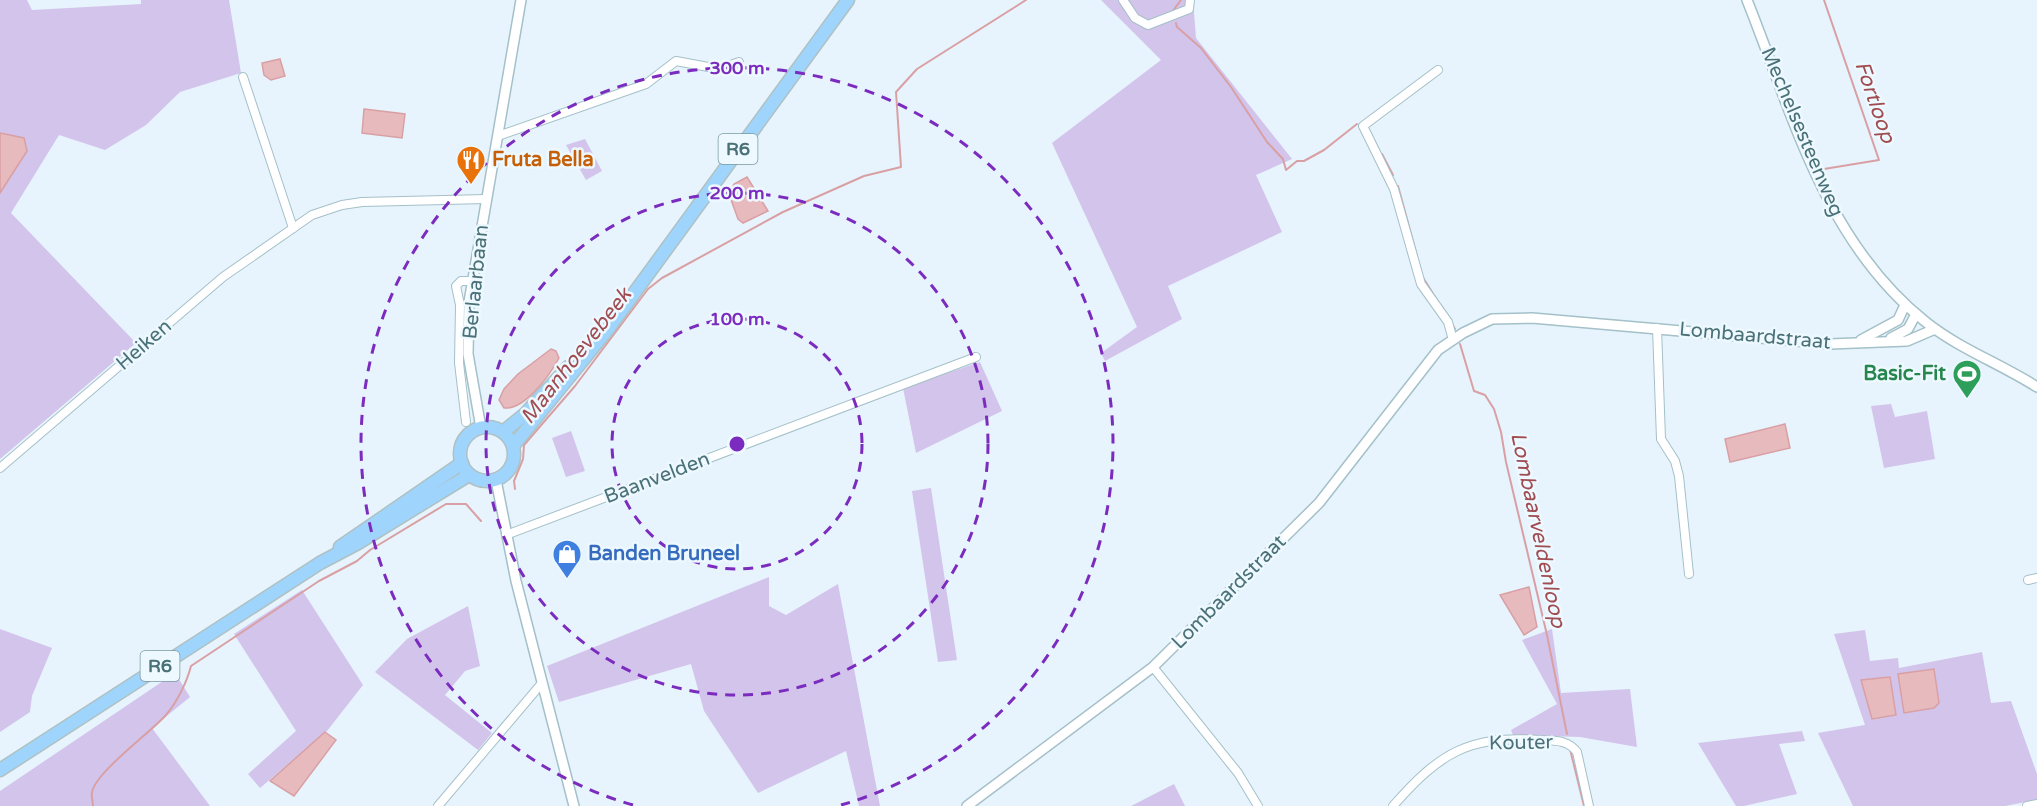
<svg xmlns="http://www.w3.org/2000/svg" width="2037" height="806" viewBox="0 0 2037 806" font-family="'Varela Round',sans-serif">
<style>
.green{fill:#d3c4eb}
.water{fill:#e7babe;stroke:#d9a0a4;stroke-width:1.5}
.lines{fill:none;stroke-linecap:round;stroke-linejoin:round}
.stream{stroke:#d9a0a4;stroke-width:2}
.minor-casing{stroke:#a4c0c8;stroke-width:10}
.tertiary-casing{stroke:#a4c0c8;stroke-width:12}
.primary-casing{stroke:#afc1c3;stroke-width:15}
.minor{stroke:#fff;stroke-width:8}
.tertiary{stroke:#fff;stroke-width:9}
.primary{stroke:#9fd5fc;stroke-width:12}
.ring{fill:none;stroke:#7b2cbf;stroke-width:3;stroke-dasharray:10 8}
.labels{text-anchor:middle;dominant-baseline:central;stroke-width:5;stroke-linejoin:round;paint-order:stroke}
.shield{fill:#edf8ff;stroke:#7b9aa0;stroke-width:1.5}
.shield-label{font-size:18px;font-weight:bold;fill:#4a7177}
.street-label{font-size:20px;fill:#4a7177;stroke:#edf8ff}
.food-label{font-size:20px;font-weight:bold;fill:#c56008;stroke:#edf8ff;text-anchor:start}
.leisure-label{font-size:20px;font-weight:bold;fill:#27864d;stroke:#edf8ff;text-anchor:end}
.shop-label{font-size:20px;font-weight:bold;fill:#366cbe;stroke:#edf8ff;text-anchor:start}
.water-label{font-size:21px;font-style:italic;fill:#a04c51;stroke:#edf8ff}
.centre{fill:#7b2cbf;stroke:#edf8ff;stroke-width:3}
.ring-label{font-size:18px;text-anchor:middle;font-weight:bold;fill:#7b2cbf;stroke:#edf8ff;stroke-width:5;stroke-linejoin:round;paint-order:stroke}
</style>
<rect width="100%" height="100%" fill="#e7f4fd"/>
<g class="green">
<polygon points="0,0 27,0 32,10 141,4 141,0 229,0 241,73 180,92 146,125 105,150 59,135 11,213 136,343 0,459"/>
<polygon points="1101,0 1193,0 1196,38 1292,159 1256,175 1282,232 1168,286 1182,319 1105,361 1101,353 1137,327 1052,143 1161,60"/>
<polygon points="585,139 602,171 586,180 566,145"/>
<polygon points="980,362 1002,411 916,453 903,388"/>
<polygon points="1891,404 1895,417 1927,411 1935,459 1884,468 1871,406"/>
<polygon points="571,431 585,471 566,477 552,438"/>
<polygon points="931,488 957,660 938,662 912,491"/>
<polygon points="769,577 769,606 786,615 838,584 880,806 859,806 846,751 758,793 704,711 691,664 559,702 547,666"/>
<polygon points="302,590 363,685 327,731 260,788 248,774 296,731 234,634"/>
<polygon points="468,606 480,666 465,671 445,695 492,733 478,750 375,672 407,639"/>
<polygon points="0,629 52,648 32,696 30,712 0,732"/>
<polygon points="1552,629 1561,693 1630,689 1637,747 1580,737 1513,735 1511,730 1557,704 1522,640"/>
<polygon points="1865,630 1870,661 1898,658 1899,668 1982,652 1991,703 2011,701 2037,774 2037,800 2005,806 1853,806 1818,733 1865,725 1834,634"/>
<polygon points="175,673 190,697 152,728 210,806 0,806 0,791"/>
<polygon points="1802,731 1805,741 1779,744 1797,794 1744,806 1736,806 1698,743"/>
<polygon points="1174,784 1185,806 1131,806"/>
</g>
<g class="water">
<polygon points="280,59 285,76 271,80 264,75 262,63"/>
<polygon points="364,109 405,114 402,138 362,133"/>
<polygon points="0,133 24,138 27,151 0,193"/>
<polygon points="747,177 768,211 743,223 738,219 729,194 734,184"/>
<path d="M551 349 556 351 559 358C550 375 525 410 504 408L499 400 504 389 518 374Z"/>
<polygon points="1785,424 1790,448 1730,462 1725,439"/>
<polygon points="1529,587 1537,627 1524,635 1500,595"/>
<polygon points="1934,669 1939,703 1934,708 1904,713 1898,674"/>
<polygon points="1890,677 1896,715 1872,719 1861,680"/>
<polygon points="325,732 336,740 294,796 270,781"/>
</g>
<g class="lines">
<g class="stream">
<polyline points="1172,12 1181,0"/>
<polyline points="1176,23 1177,27 1201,48 1231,87 1267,142 1283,159 1286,170 1297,161 1304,161 1324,150 1357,124"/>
<polyline points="1374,140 1378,148"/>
<polyline points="1382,154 1393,175"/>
<polyline points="1824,169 1879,160 1824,0"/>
<polyline points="1398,186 1417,256"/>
<polyline points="1422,276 1455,329"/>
<polyline points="1460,344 1474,391 1485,395 1494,409 1501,432 1506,462 1547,635 1567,734"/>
<polyline points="515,489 514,481 523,459 524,445 575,386 648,289 662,278 783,212 864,176 901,167 896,92 917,69 1026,0"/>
<polyline points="1570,749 1584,806"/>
<path d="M93 806C93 802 91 796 92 792 96 772 151 732 166 715 177 702 187 682 191 666L319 581 357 561 370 550 446 504H466L481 521"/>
</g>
<g class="minor-casing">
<g id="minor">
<polyline points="1123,0 1135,18 1148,25 1189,9 1190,0"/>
<polyline points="1438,70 1363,126 1394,189 1421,284 1448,322 1453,340"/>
<polyline points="243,77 293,228"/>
<polyline points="498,136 646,84 676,61 719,69 739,62"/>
<polyline points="1657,328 1661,439 1675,461 1679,476 1689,574"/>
<polyline points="466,422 459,363 460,305 456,286 461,281 472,281"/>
<polyline points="0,468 223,277 312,215 342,205 362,202 486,199"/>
<polyline points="506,535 976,357"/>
<polyline points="2028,580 2037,578"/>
<polyline points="1153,667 1238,773 1258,806"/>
<polyline points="438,806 542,683"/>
<path d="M1393 806C1439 754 1467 735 1539 740 1554 741 1567 739 1577 752L1589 806"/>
<polyline points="2027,806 2037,804"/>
</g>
</g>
<g class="tertiary-casing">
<g id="tertiary">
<path d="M1747 0C1793 115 1825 243 1927 323 1960 349 2001 364 2037 387"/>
<polyline points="1891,338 1908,329 1916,314"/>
<polyline points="1861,340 1898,320 1905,305"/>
<polyline points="481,428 468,354 469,302 521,0"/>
<polyline points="496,480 516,581 574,806"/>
<polyline points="967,806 1153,667 1319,503 1438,350 1463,333 1492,319 1532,318 1830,344 1907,341 1935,329"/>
</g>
</g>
<g class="primary-casing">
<g id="primary">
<circle cx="487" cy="454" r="27"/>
<polyline points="503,432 525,414 568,367"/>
<polyline points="513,446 608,329 848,0"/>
<polyline points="340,547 462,463"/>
<polyline points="0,770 320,563 358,543 469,475"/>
</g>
</g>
<use href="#minor" class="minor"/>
<use href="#tertiary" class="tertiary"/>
<use href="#primary" class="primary"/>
</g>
<g class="ring">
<circle cx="737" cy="444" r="125"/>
<circle cx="737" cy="444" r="251"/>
<path d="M633 805A376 376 0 1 1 841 805"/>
</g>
<defs>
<g id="restaurant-pin" transform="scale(1.5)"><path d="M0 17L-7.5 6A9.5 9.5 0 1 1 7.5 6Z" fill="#e8710a" stroke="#edf8ff"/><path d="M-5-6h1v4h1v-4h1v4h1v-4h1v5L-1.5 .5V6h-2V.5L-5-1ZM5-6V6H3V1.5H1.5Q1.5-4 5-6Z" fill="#fff"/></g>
<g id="stadium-pin" transform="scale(1.5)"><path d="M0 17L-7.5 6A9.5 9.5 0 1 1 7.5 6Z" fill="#2e9e5b" stroke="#edf8ff"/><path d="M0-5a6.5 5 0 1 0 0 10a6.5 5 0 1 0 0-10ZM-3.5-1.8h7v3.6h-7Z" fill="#fff"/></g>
<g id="shop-pin" transform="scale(1.5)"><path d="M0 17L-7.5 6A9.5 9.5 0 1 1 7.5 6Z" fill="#3f7fe0" stroke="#edf8ff"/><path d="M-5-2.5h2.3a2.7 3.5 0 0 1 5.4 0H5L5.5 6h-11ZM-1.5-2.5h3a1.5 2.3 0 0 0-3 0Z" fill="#fff"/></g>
</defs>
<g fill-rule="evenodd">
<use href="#restaurant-pin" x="471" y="160"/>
<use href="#stadium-pin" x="1967" y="374"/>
<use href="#shop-pin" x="567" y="554"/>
</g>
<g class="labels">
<g class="shield">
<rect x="718.5" y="134" width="39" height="30" rx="4.5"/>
<rect x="140.5" y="651" width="39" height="30" rx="4.5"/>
</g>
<g class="shield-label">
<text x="738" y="149">R6</text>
<text x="160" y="666">R6</text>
</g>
<g class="street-label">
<text transform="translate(1802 132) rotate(67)">Mechelsesteenweg</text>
<text transform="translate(476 282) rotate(-84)">Berlaarbaan</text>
<text transform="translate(1755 336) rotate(5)">Lombaardstraat</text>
<text transform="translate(144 345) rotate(-41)">Heiken</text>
<text transform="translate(657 478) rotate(-21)">Baanvelden</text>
<text transform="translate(1229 592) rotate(-45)">Lombaardstraat</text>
<text transform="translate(1521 743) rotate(-1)">Kouter</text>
</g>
<g class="food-label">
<text x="492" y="160">Fruta Bella</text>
</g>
<g class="leisure-label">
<text x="1946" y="374">Basic-Fit</text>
</g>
<g class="shop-label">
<text x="588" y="554">Banden Bruneel</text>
</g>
<g class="water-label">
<text transform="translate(1875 102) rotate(71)">Fortloop</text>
<text transform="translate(576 356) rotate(-52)">Maanhoevebeek</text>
<text transform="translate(1538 530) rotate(78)">Lombaarveldenloop</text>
</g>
</g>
<circle cx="737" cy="444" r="9" class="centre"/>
<g class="ring-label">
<text x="737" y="74">300 m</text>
<text x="737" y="199">200 m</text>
<text x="737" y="325">100 m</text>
</g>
</svg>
